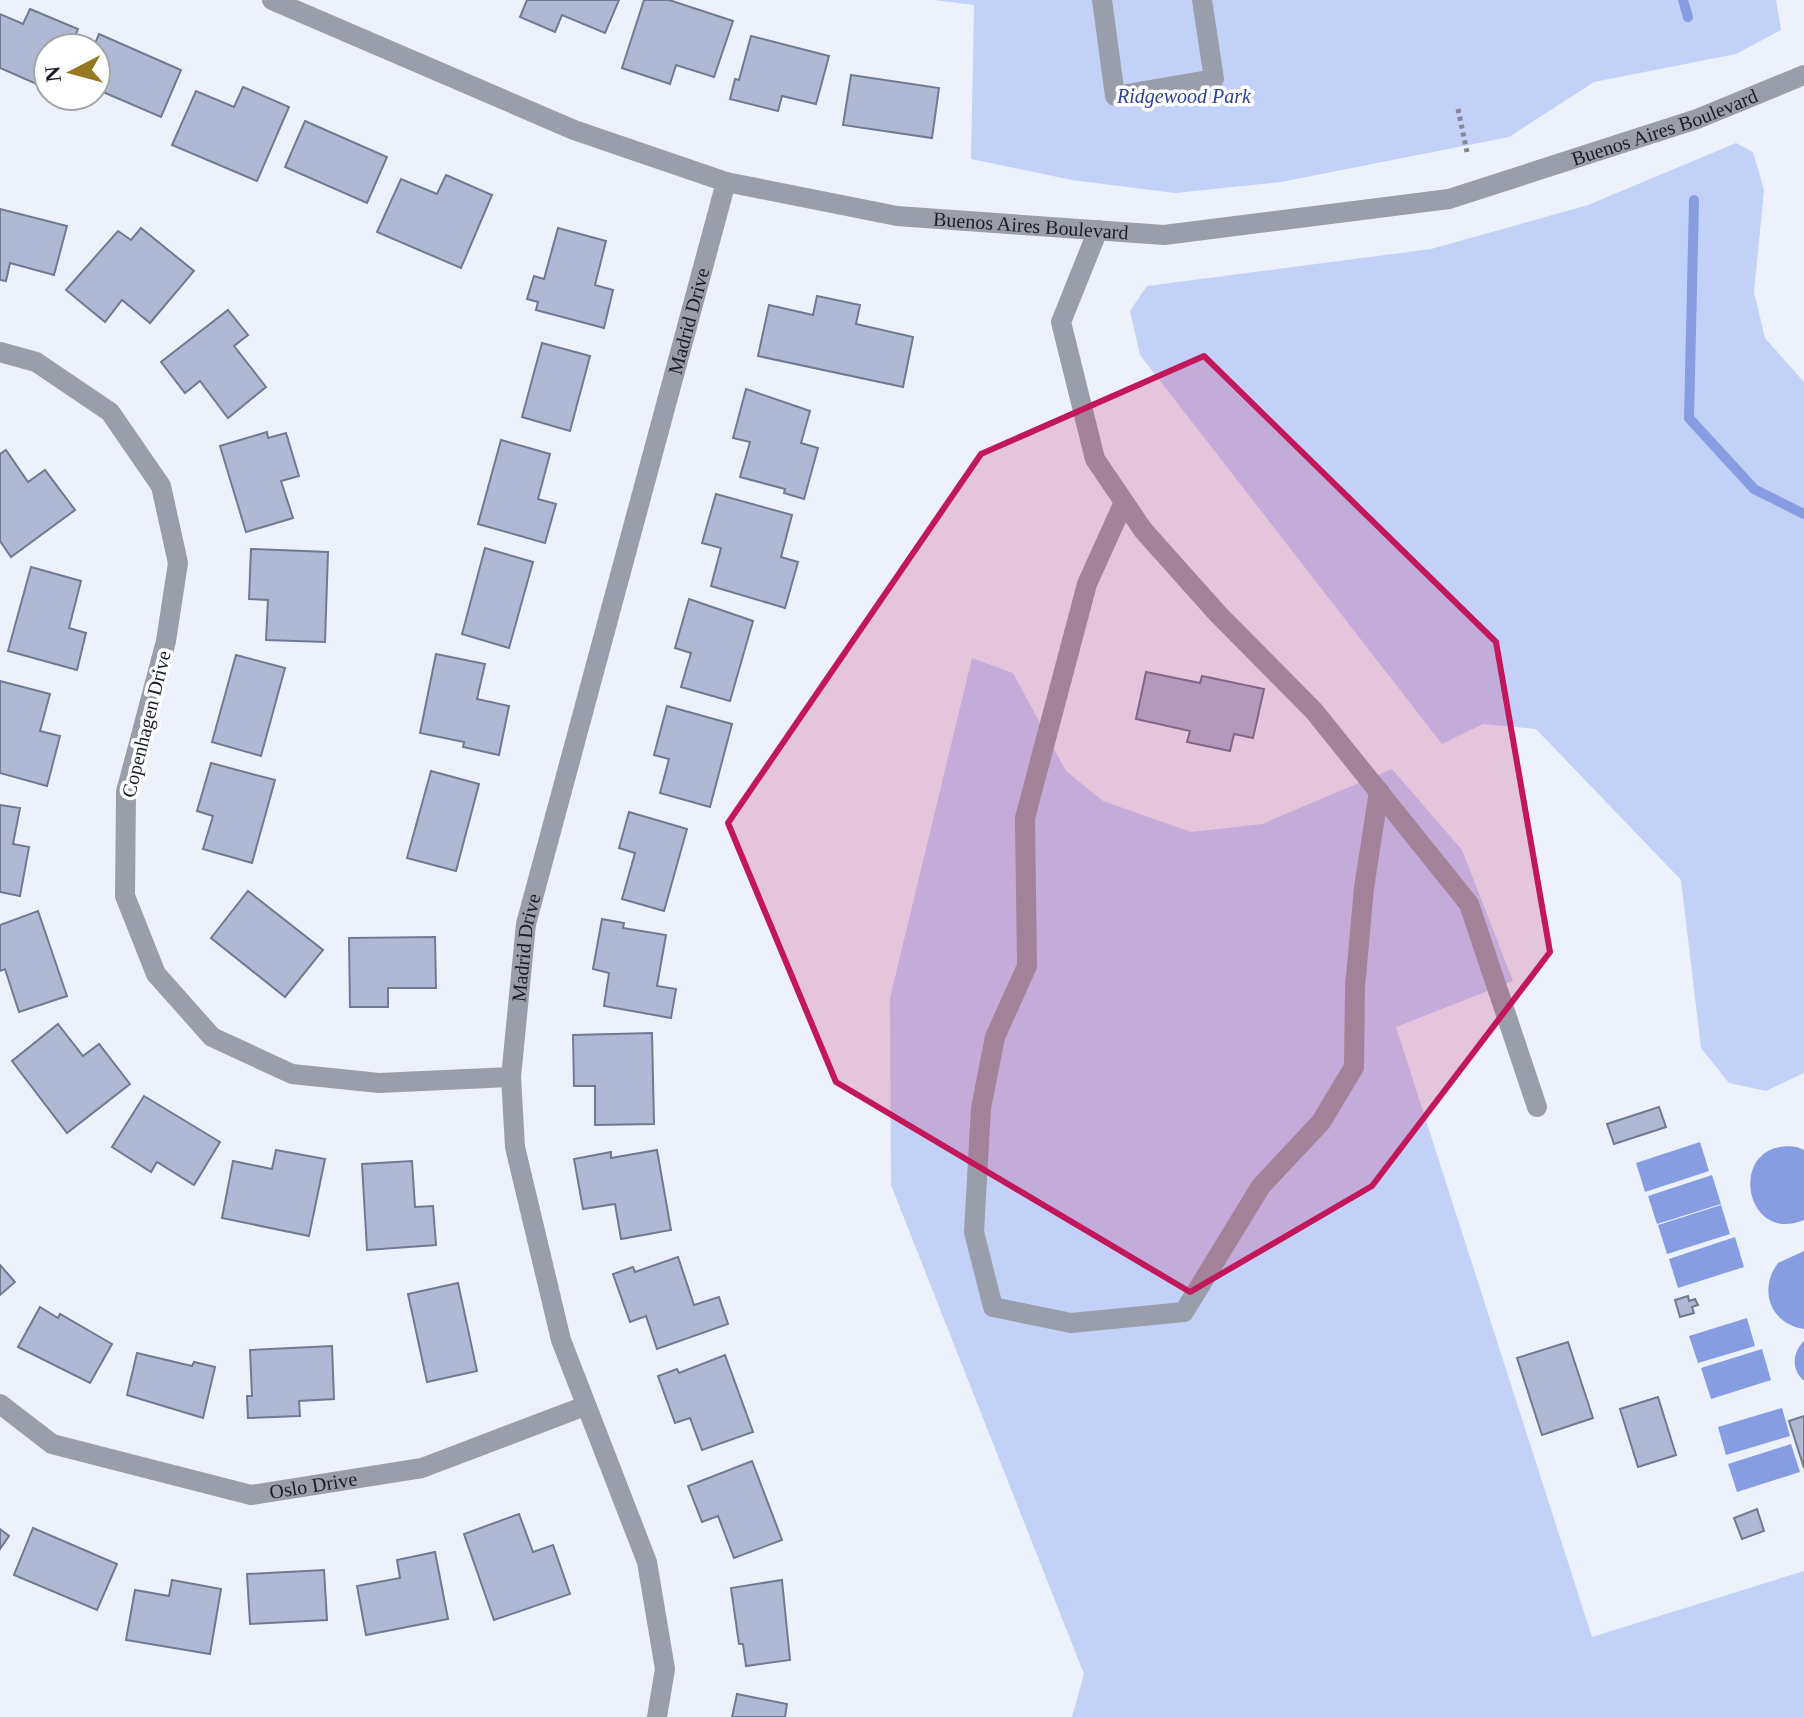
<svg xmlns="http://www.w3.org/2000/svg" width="1804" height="1717" viewBox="0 0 1804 1717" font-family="'Times New Roman',serif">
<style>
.green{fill:#c3d1f9}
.water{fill:#869de1}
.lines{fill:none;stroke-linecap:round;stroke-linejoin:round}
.stream{stroke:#869de1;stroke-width:10}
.building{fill:#afb9d3;stroke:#717a93;stroke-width:2}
.path{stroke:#858893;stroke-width:5;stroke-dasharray:4 4;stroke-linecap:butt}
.minor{stroke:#9a9eaa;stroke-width:20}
.marked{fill:#c2185b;fill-opacity:0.2;stroke:#c2185b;stroke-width:6;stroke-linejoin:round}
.labels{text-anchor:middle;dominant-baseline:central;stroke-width:7;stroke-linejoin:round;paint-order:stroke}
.park-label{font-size:20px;font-style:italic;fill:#2e4291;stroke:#fff}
.street-label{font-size:20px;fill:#1a1d27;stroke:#fff}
</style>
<rect width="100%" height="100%" fill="#edf1fc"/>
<g class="green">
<polygon points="934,0 1776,0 1781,30 1736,54 1594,82 1509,137 1281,182 1175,193 1072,180 971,159 974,5"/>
<polygon points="1736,143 1753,152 1764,190 1754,292 1765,338 1804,382 1804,1073 1766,1091 1729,1083 1701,1048 1681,880 1536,729 1483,724 1442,744 1140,355 1130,311 1147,286 1431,249 1588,205"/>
<polygon points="972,658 1013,673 1066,771 1103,801 1191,832 1262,824 1392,769 1462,850 1513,981 1396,1027 1592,1637 1804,1571 1804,1717 1072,1717 1084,1674 891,1185 890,998"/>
</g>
<g class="water">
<polygon points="1700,1142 1709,1171 1645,1192 1636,1163"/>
<path d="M1797 1147 1804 1150V1220C1742 1246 1726 1137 1797 1147Z"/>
<polygon points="1712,1175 1721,1204 1657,1224 1648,1196"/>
<polygon points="1721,1205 1730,1234 1667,1254 1658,1225"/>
<polygon points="1735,1237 1744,1267 1678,1288 1669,1259"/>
<path d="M1804 1251V1329C1770 1324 1758 1289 1778 1263Z"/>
<polygon points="1747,1318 1755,1346 1698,1363 1689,1336"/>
<path d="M1804 1341V1381C1791 1369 1792 1353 1804 1341Z"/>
<polygon points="1762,1349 1771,1380 1711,1399 1701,1368"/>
<polygon points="1782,1408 1790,1436 1726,1455 1718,1427"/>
<polygon points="1791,1444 1800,1472 1737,1492 1728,1464"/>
</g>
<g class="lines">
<g class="stream">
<polyline points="1683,0 1688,17"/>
<polyline points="1694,200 1689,418 1754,489 1804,514"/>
</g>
</g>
<g class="building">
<polygon points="527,0 619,0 605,33 562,15 555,32 520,17"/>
<polygon points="644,0 669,0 733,21 714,77 676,65 670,84 622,68"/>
<polygon points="30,9 78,29 70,48 48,48 48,89 0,68 0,14 23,24"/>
<polygon points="99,34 181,70 161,117 96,89 96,48 93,48"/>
<polygon points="751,36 829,56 816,104 782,96 778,111 730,99 735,79 739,80"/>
<polygon points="851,75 939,88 932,138 843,125"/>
<polygon points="243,87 289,107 257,181 172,145 196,91 234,107"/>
<polygon points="305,121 387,157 367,203 285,167"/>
<polygon points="446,175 492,195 461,268 377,232 401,179 437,194"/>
<polygon points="0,209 67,226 54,275 10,263 6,281 0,280"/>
<polygon points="141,228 194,271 150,323 122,300 105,322 66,290 118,231 131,240"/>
<polygon points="558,228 606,241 595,285 613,290 604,328 536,310 538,302 527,299 534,276 544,279"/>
<polygon points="817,296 860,305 856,324 913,337 903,387 758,356 769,305 813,315"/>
<polygon points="228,310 248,335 234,346 266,387 228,418 200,381 185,393 161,362"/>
<polygon points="542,343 590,356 570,431 522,417"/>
<polygon points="746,389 810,411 801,443 818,448 804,499 784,493 785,489 740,477 750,442 733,438"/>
<polygon points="267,432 268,438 286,433 299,476 281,481 293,518 246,532 220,446"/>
<polygon points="501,440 550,454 538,499 556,504 545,543 478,524"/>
<polygon points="6,450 28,482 45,470 75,510 11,557 0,541 0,454"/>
<polygon points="716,494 792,515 781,557 798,562 785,608 711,586 721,548 702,543"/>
<polygon points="485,548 533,562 509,648 462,634"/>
<polygon points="251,549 328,552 325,642 266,640 268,600 249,599"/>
<polygon points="31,567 81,581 69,628 86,633 77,670 8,651"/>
<polygon points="689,599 753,621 730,701 681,687 691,653 675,648"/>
<polygon points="436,654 485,664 477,699 509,706 499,755 463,747 464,742 420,733"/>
<polygon points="236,655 285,668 261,756 212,742"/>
<polygon points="1146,672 1200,683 1202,676 1264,689 1253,738 1234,734 1230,751 1187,742 1190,731 1136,719"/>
<polygon points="0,681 50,694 40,731 60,736 47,786 0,773"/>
<polygon points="667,706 732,724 710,807 660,793 669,759 654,755"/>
<polygon points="211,763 275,780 252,863 203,849 213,816 197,811"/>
<polygon points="431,771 479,784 456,871 407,858"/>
<polygon points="0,805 20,808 13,844 29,847 20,896 0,892"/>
<polygon points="629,812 687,829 664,911 622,899 635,853 619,848"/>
<polygon points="248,891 323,950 285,997 211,938"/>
<polygon points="38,911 67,996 19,1012 5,969 0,971 0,925"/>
<polygon points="602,919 624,923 623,928 666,935 657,986 676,989 671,1018 604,1006 609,973 593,969"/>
<polygon points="435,937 436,988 388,988 388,1007 350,1007 349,938"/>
<polygon points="58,1024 83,1056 99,1044 130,1084 67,1133 12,1061"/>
<polygon points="652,1033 654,1124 595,1125 595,1086 574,1086 573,1035"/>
<polygon points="144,1096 220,1142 194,1185 157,1162 151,1172 112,1147"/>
<polygon points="1659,1107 1666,1127 1614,1144 1607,1124"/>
<polygon points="276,1150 325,1159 309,1236 222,1218 233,1161 272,1169"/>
<polygon points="657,1150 671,1230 621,1239 615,1204 583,1209 574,1159 611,1152 611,1158"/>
<polygon points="412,1161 415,1207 433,1206 436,1245 367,1250 362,1164"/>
<polygon points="678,1257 694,1305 719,1297 728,1324 657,1349 646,1316 630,1322 613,1274 633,1267 635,1272"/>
<polygon points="0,1265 15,1282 0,1295"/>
<polygon points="458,1283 477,1371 427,1382 408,1294"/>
<polygon points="1688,1296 1689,1301 1695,1299 1698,1305 1692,1307 1694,1313 1680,1317 1675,1300"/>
<polygon points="40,1307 58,1318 60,1314 112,1344 90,1383 18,1347"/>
<polygon points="1568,1342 1593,1418 1542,1435 1517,1358"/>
<polygon points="332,1346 334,1399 299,1401 300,1416 248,1418 247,1396 252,1396 250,1350"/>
<polygon points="137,1353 192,1366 194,1362 215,1367 203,1418 127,1395"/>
<polygon points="725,1355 753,1432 702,1450 690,1418 675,1423 658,1376 677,1369 679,1373"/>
<polygon points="1658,1397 1676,1455 1638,1467 1620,1409"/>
<polygon points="1804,1416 1804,1468 1789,1421"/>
<polygon points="752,1461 782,1540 734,1558 718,1516 702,1522 688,1486"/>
<polygon points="1757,1509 1764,1531 1742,1539 1734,1518"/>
<polygon points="519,1514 533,1552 553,1545 570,1594 494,1620 464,1534"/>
<polygon points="33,1528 117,1564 97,1610 14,1575"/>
<polygon points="0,1529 9,1536 0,1549"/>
<polygon points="435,1552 448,1619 366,1635 357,1586 400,1578 397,1560"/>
<polygon points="324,1570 327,1620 250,1624 247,1574"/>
<polygon points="172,1580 221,1589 210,1654 126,1640 135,1590 169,1596"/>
<polygon points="782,1580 790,1660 746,1666 743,1644 739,1644 731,1588"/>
<polygon points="737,1694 787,1704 785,1717 732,1717"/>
</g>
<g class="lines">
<polyline class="path" points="1458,109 1467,152"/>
<g class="minor">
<path id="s1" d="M272 0 574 130 726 182 897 216 1164 235 1449 199 1697 119 1804 75"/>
<polyline points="1102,0 1115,96 1214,79 1202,0"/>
<polyline points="1098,230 1061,322 1095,459 1143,530 1218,614 1314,711 1469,904 1537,1107"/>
<polyline points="0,352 36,362 110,412 161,486 178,563 166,641 126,792 125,896 156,974 212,1037 292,1074 379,1083 511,1077"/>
<polyline points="1124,502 1087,584 1025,818 1027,966 995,1037 981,1108 974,1232 993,1307 1071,1323 1184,1312 1261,1186 1321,1122 1354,1067 1355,987 1364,888 1379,791"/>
<path id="s2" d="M0 1404 52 1444 251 1495 422 1468 585 1406"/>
<path id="s3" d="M657 1717 665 1669 647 1562 561 1340 515 1147 511 1077 526 924 726 182"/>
</g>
</g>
<path class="marked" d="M1204 356 1496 642 1550 952 1372 1186 1190 1292 836 1082 728 823 981 454Z"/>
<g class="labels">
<g class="park-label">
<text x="1184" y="96">Ridgewood Park</text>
</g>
<g class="street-label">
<text stroke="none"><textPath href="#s1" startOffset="1446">Buenos Aires Boulevard</textPath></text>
<text stroke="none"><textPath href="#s1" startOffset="798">Buenos Aires Boulevard</textPath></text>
<text stroke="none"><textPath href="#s3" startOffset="1442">Madrid Drive</textPath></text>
<text transform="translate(146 724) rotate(-76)">Copenhagen Drive</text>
<text stroke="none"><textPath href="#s3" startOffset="794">Madrid Drive</textPath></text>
<text stroke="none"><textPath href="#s2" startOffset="334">Oslo Drive</textPath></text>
</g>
</g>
<g transform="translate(72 72) rotate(264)"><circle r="38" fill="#ffffff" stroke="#a3a5a9" stroke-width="2"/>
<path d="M0-6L14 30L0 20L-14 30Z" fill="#967921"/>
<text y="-12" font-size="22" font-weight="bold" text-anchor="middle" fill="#1a1d27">N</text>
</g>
</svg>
